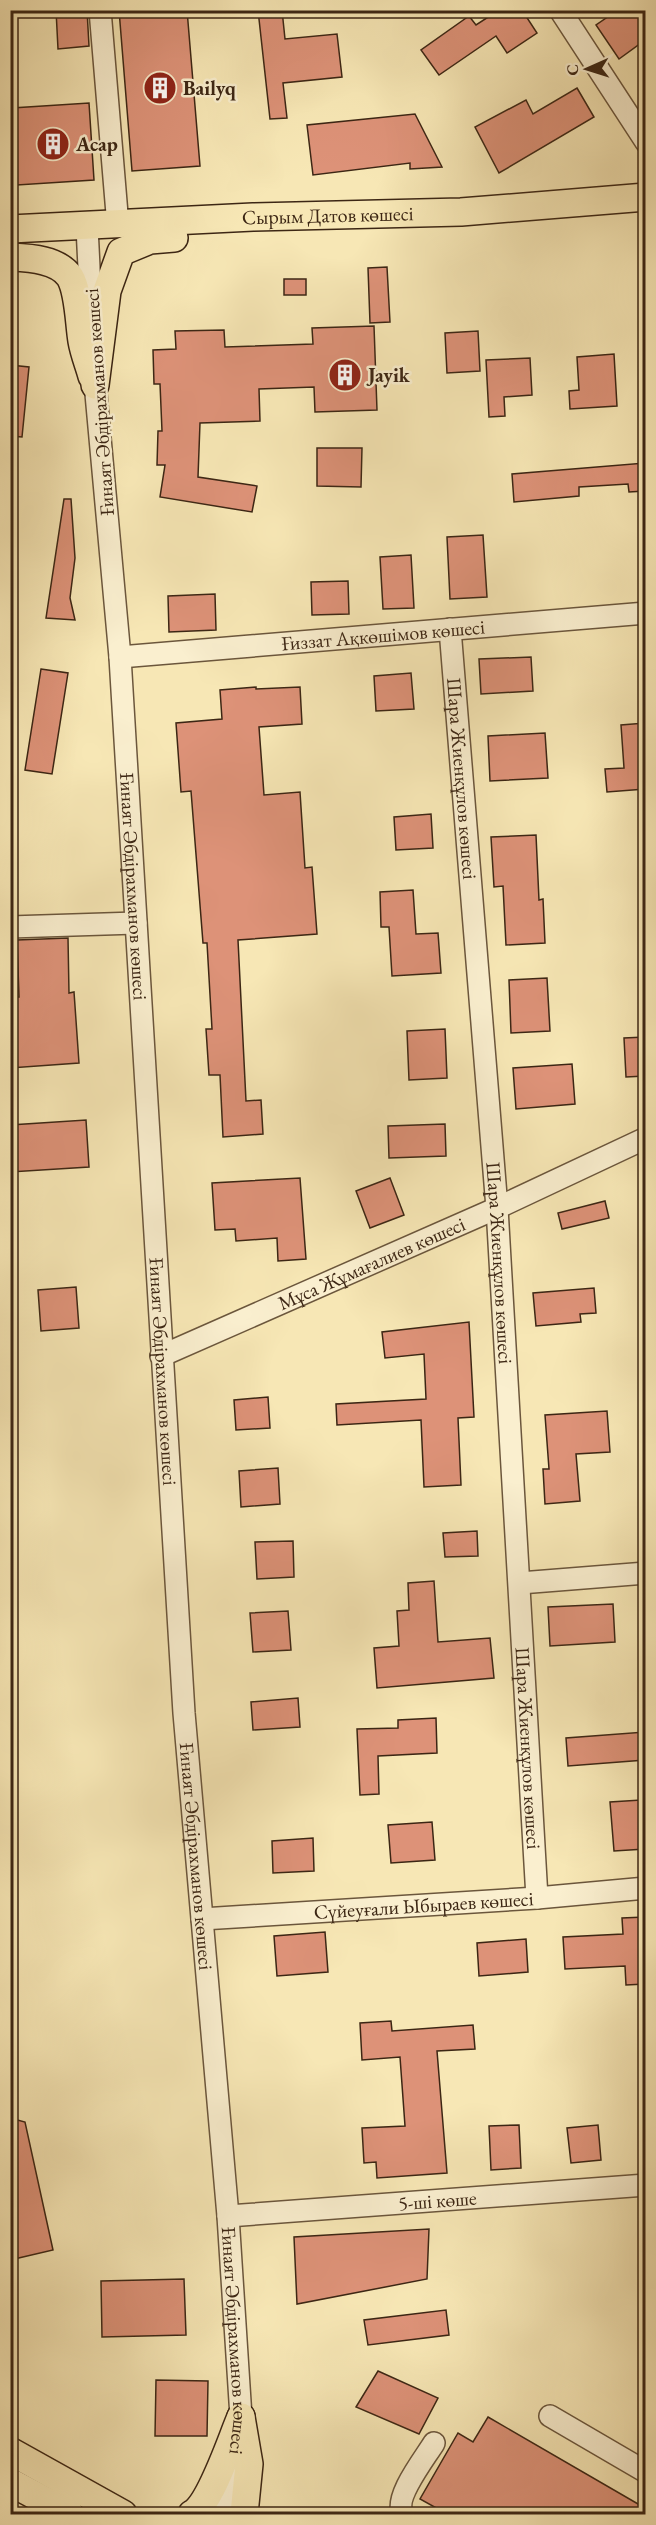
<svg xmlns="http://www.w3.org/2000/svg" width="656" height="2525" viewBox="0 0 656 2525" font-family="'EB Garamond',serif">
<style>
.building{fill:#dd9278;stroke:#3c2614;stroke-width:1.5}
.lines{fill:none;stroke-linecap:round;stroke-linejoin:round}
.minor-casing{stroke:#6b563c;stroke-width:24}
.major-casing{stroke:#3c2614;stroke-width:30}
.minor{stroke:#faefcf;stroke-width:21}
.major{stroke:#f7e7b5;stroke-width:27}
.labels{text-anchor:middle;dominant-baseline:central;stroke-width:5;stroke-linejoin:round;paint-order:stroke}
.poi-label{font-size:20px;font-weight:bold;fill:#3c2614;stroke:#faefcf;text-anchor:start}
.street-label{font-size:20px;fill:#3c2614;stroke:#faefcf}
</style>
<rect width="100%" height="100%" fill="#f7e7b5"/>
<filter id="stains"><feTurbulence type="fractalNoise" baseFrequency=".00333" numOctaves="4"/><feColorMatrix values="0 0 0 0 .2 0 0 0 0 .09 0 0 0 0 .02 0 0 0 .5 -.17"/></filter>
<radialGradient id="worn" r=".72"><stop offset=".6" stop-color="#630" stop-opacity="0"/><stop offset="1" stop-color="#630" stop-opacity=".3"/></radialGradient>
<g class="building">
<polygon points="56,10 87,10 89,46 58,49"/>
<polygon points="119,10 187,10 200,166 132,171"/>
<polygon points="258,10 282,10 285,39 337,34 342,77 283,83 287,118 270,119"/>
<polygon points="499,10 522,10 537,33 507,53 496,36 439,75 421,50 469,16 476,25"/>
<polygon points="618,10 645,10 645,40 619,59 596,25"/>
<polygon points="577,88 594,117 499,173 475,127 526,100 533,114"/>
<polygon points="89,103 94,180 17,185 12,108"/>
<polygon points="415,114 442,167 410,169 410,163 313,175 307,125"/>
<polygon points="387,267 390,322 370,323 368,268"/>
<rect x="284" y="279" width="22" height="16"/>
<polygon points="374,326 377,410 315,412 314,387 259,389 260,421 200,423 198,477 257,486 252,512 160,497 165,465 157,465 158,431 162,431 160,384 154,384 153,350 176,349 175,331 224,330 225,347 313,344 312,328"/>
<polygon points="478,331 480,371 447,373 445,333"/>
<polygon points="614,354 617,406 570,409 569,391 579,390 577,357"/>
<polygon points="530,358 532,395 504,397 505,416 489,417 486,360"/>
<polygon points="10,365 29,367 22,437 10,436"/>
<polygon points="317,448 362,448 361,487 317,486"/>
<polygon points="645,463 645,491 629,492 628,484 579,487 579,496 514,502 512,474"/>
<polygon points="64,499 71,499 75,558 70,598 75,620 46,618"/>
<polygon points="483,535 487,597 450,599 447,537"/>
<polygon points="411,555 414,608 383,609 380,557"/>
<polygon points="348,581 349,614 312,615 311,582"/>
<polygon points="215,594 216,630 169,632 168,596"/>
<polygon points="531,657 533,691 481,694 479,659"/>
<polygon points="41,669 68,673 52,774 25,770"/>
<polygon points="411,673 414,709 376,711 374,676"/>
<polygon points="256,687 256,689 300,687 302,724 259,727 264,795 300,792 305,868 312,867 317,934 238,940 246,1101 261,1100 263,1134 223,1137 220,1075 209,1075 206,1029 212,1029 207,943 203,943 191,791 181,792 176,723 222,719 220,690"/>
<polygon points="645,723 645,789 607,792 605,769 624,768 621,725"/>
<polygon points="545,733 548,778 490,781 488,736"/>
<polygon points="431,814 433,848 396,850 394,817"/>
<polygon points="536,835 539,900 543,899 545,943 506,945 503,886 494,887 491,837"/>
<polygon points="413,890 416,934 438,933 441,973 392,976 389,927 381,927 380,892"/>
<polygon points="68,938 69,993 74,992 79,1063 10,1068 10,997 19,997 17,940"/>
<polygon points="547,978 550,1031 511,1033 509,980"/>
<polygon points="445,1029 447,1078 409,1080 407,1031"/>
<polygon points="645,1037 645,1076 626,1077 624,1038"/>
<polygon points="572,1064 575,1104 516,1109 513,1068"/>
<polygon points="86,1120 89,1167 10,1172 10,1125"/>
<polygon points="445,1124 446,1156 389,1158 388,1126"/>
<polygon points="300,1178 306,1259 278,1261 277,1238 236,1241 235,1229 215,1230 212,1183"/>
<polygon points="390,1178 404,1215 370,1228 356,1191"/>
<polygon points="605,1201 609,1218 562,1229 558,1213"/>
<polygon points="76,1287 79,1328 41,1331 38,1290"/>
<polygon points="594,1288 596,1313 580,1314 581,1322 536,1326 533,1293"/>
<polygon points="469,1322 474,1417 458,1418 461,1485 424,1487 421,1420 337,1425 336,1404 426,1399 424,1354 385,1358 382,1332"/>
<polygon points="268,1397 270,1428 236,1430 234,1400"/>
<polygon points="607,1411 610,1452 576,1454 580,1501 545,1504 543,1469 549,1469 545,1415"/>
<polygon points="278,1468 280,1504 241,1507 239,1471"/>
<polygon points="477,1531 478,1556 445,1557 443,1533"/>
<polygon points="293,1541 294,1577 257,1579 255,1542"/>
<polygon points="434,1581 438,1642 490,1638 494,1678 377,1688 374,1648 399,1646 397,1611 409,1610 408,1583"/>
<polygon points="613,1604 615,1642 550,1646 548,1607"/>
<polygon points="288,1611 291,1650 253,1652 250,1613"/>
<polygon points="298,1698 300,1727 253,1730 251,1702"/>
<polygon points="436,1718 437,1753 378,1756 379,1794 360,1795 357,1729 398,1728 398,1720"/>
<polygon points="645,1732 645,1760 568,1766 566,1738"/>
<polygon points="641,1800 645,1849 614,1851 610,1802"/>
<polygon points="432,1822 435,1860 391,1863 388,1825"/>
<polygon points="313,1838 314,1871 273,1873 272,1841"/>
<polygon points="645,1917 645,1984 626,1985 625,1966 565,1969 563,1937 623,1934 622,1918"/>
<polygon points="325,1932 328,1972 277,1976 274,1936"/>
<polygon points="526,1939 528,1972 479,1976 477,1943"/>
<polygon points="391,2021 392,2031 473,2025 475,2049 437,2051 447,2173 377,2178 376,2162 364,2163 362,2128 405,2126 400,2057 362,2060 360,2023"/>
<polygon points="10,2118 25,2122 53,2250 10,2260"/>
<polygon points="519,2125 521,2168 491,2170 489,2126"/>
<polygon points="598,2125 601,2160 571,2163 567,2128"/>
<polygon points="429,2229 427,2279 297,2304 294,2237"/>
<polygon points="184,2279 186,2335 102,2337 101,2281"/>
<polygon points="446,2310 449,2335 368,2345 364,2320"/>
<polygon points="378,2371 438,2398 419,2434 356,2407"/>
<polygon points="156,2380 208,2381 207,2436 155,2436"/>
<polygon points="488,2417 645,2508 645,2514 447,2514 420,2499 458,2433 473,2442"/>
</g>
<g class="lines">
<g class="minor-casing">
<g id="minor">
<polyline points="100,10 118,226"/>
<polyline points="560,10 646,142"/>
<polyline points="87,227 92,328"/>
<path id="s1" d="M94 372 120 657 184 1713 228 2216 241 2417 233 2483 221 2514"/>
<path id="s2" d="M450 629 497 1208 537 1898"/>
<path id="s3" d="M120 657 646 613"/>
<polyline points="10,927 136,923"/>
<path id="s4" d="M161 1356 497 1208 646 1138"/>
<polyline points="520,1583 646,1573"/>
<path id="s5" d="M202 1919 537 1898 646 1888"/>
<path id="s6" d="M228 2216 646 2185"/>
<polyline points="550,2416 646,2472"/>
<path d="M403 2514C393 2498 425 2458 434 2443"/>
</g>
</g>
<g class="major-casing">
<g id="major">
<path id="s7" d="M10 229 253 217 461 212 646 197"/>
<path d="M10 257C29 258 58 259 70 277 79 292 79 323 82 341 84 353 89 365 92 376"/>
<polyline points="95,385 107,291 121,252 150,240 174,238"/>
<polyline points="241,2417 249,2464 244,2514"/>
<polyline points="10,2451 123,2514"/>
<polyline points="10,2482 70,2514"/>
<path d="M192 2514C211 2503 231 2440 241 2417"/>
</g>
</g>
<use href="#minor" class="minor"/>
<use href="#major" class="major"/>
</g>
<defs>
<g id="building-disc" transform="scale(1.725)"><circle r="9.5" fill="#8f2418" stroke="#faefcf"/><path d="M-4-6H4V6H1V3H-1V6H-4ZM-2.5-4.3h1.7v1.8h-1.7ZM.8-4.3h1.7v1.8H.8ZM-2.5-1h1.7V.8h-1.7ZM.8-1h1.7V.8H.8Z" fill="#fff"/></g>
</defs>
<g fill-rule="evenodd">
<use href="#building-disc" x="160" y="88"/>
<use href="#building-disc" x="53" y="144"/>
<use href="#building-disc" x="345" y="375"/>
</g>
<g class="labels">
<g class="poi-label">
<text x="183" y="88">Bailyq</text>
<text x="76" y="144">Асар</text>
<text x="368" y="375">Jayik</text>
</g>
<g class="street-label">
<text stroke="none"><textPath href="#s7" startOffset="318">Сырым Датов көшесі</textPath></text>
<text transform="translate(99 402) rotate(-94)">Ғинаят Әбдірахманов көшесі</text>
<text stroke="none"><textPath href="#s3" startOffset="264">Ғиззат Ақкөшімов көшесi</textPath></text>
<text stroke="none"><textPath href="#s2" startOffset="150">Шара Жиенқұлов көшесі</textPath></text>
<text stroke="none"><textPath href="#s1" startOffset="516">Ғинаят Әбдірахманов көшесі</textPath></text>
<text stroke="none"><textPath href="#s4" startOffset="230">Мұса Жұмағалиев көшесі</textPath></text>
<text stroke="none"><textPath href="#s2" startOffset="636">Шара Жиенқұлов көшесі</textPath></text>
<text stroke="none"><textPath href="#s1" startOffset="1002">Ғинаят Әбдірахманов көшесі</textPath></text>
<text stroke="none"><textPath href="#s2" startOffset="1122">Шара Жиенқұлов көшесі</textPath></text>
<text stroke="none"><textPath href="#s1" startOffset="1488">Ғинаят Әбдірахманов көшесі</textPath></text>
<text stroke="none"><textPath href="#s5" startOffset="222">Сүйеуғали Ыбыраев көшесi</textPath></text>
<text stroke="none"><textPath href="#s6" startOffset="210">5-шi көше</textPath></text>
<text stroke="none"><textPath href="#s1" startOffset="1974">Ғинаят Әбдірахманов көшесі</textPath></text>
</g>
</g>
<rect width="656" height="2525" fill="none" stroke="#f7e7b5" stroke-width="36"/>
<rect x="12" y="12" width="632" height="2501" fill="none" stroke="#3c2614" stroke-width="3"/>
<rect x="18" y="18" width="620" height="2489" fill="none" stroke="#3c2614" stroke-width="1.5"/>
<g transform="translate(587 69) rotate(267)" stroke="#faefcf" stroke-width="4.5" paint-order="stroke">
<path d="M0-4.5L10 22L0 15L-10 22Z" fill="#3c2614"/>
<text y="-9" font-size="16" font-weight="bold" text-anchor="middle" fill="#3c2614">С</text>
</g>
<rect width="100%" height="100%" filter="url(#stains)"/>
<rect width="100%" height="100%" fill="url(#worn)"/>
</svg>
